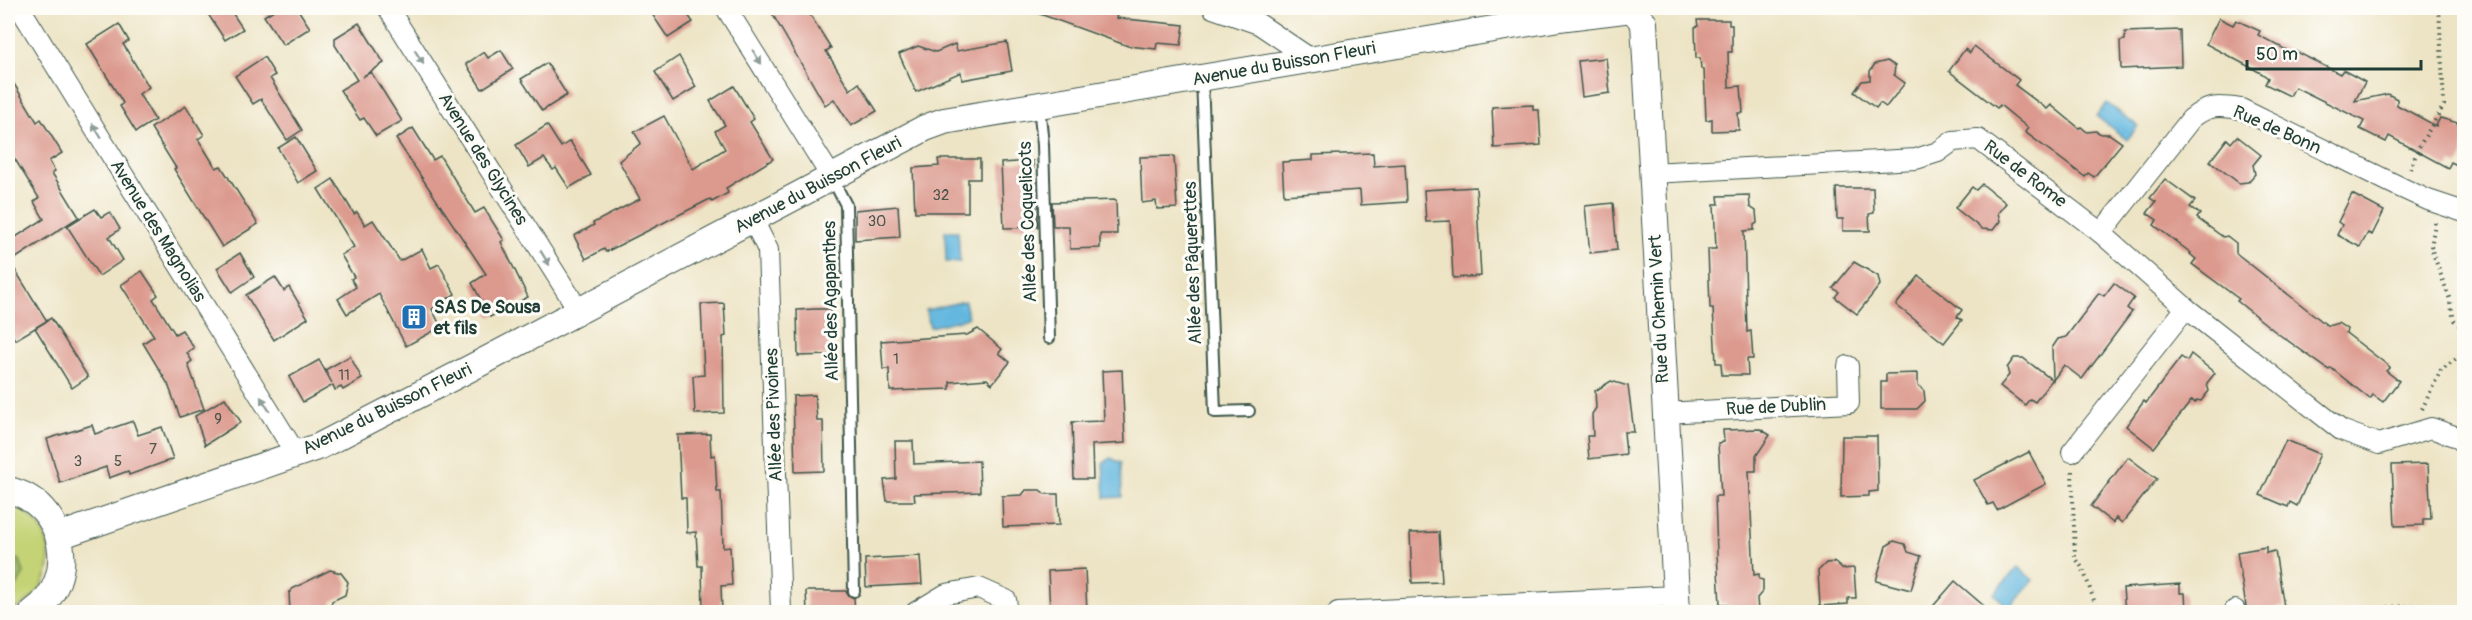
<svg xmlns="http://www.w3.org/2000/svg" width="2472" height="620" viewBox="0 0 2472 620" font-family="Pangolin,sans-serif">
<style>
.green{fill:#c4d375;stroke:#728854;stroke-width:1.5}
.forest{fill:#9bb566;stroke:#5d794d;stroke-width:1.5}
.water{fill:#63b7df;stroke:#417a8a;stroke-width:1.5}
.building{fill:#dc9a8e}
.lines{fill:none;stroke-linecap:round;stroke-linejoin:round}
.service-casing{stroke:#3e564a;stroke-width:14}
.minor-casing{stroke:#3e564a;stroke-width:22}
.tertiary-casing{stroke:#3e564a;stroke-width:28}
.path{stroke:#3e564a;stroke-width:4;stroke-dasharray:1.5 4.5;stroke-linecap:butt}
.service{stroke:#fff;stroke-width:10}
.minor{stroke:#fff;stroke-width:20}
.tertiary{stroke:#fff;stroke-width:26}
.oneway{fill:#8f9e9a}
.labels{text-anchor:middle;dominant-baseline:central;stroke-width:6;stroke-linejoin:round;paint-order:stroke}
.number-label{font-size:15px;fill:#4e544a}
.street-label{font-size:18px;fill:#1f3d34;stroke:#fdfcf7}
.poi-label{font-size:18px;font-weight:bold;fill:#1f3d34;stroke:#fdfcf7;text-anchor:start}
</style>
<rect width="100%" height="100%" fill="#fdfcf7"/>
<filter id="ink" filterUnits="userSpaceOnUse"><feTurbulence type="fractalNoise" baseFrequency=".0167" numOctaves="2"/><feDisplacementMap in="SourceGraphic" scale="12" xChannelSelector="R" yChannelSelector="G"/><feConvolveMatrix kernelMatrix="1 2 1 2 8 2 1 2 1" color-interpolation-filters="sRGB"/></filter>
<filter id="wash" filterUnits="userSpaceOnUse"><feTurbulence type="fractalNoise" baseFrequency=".008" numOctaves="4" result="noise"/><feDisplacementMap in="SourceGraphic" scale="24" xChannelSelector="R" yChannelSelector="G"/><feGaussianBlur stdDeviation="1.35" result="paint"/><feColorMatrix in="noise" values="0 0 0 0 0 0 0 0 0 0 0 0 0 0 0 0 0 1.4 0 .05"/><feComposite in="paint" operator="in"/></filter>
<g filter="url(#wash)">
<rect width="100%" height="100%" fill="#ede4c5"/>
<path class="green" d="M8 503C63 523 63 593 8 612V584L13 587 12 558 8 562Z"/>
<polygon class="forest" points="12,558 20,560 24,573 17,586 8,584 8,562"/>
<g class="water">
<polygon points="2107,103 2138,126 2127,140 2096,116"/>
<polygon points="945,231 958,231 960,262 946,262"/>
<polygon points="965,301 968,318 930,327 926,310"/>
<polygon points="1111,458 1121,463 1122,497 1105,498 1103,463"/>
<polygon points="2018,567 2033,580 2009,608 1994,594"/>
</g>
<g id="blocks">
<g class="building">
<polygon points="204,8 229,8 243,29 225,40"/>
<polygon points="277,8 297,8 310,28 283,45 264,16"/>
<polygon points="648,8 683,8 693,22 668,38"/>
<polygon points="769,8 806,8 831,48 826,51 850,90 859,83 877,111 851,126 834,99 825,105"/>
<polygon points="1029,8 1119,8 1116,18 1184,25 1181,45 1157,43 1156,49 1128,46 1029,10"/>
<polygon points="2219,18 2233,25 2236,20 2260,31 2258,35 2290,52 2295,51 2340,74 2343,70 2365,82 2355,101 2388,94 2397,99 2397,105 2436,126 2440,118 2458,123 2459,128 2464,130 2464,155 2459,166 2451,162 2448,168 2389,136 2386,142 2360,129 2364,121 2295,87 2290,96 2265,84 2268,78 2261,73 2206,44"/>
<polygon points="1697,20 1729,20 1729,25 1732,25 1732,52 1728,52 1729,87 1741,86 1743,113 1738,113 1739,130 1712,131 1712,119 1706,120 1704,69 1701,69 1700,58 1696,58 1695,27 1698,26"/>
<polygon points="359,23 384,63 362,77 371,72 402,121 376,136 364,118 360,120 340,90 357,80 335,45 335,38"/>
<polygon points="119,24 129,41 123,44 149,87 139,94 155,120 136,132 120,106 123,103 87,44"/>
<polygon points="2180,30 2181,66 2121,69 2120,41 2125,40 2125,32"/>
<polygon points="1007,42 1012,71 962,80 961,72 916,92 899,54 918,46 936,52 955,44 957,51"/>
<polygon points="1974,46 2019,80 2015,85 2047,109 2051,105 2079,128 2081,127 2087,132 2096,131 2101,134 2109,134 2122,143 2094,177 2088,173 2085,177 2025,132 2028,128 2000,105 1997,108 1949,71 1965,49 1970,53"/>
<polygon points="501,50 513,69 482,89 466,64 484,52 488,58"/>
<polygon points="679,56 696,87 673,101 655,72"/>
<polygon points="264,57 275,75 270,78 302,130 287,140 261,99 253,104 235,76"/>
<polygon points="1606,58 1610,93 1582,97 1578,61"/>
<polygon points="1887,61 1895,66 1894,75 1905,83 1886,107 1880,103 1876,108 1854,92 1862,81 1870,80 1870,71 1875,64"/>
<polygon points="547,63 567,95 542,111 521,79"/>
<polygon points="8,74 37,122 41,119 62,153 49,161 55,171 52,173 79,217 10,262 47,321 15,340 8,328 8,242 44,219 34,202 39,198 8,148"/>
<polygon points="734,86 754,119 750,122 773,159 726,188 728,193 712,202 710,199 606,252 604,249 586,259 574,236 594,225 593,223 640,199 619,161 641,143 634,132 664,116 693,169 725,149 715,131 725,125 710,101"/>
<polygon points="1533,105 1533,110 1539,110 1541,145 1494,148 1492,107"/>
<polygon points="186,106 204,135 198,139 216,168 221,166 258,224 222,247 174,169 176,168 151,128"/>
<polygon points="547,125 561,147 570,141 591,175 569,188 556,168 553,170 544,158 529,167 516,145"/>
<polygon points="413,128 433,160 440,156 475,213 484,208 504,240 501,242 528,297 490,317 472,283 486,274 396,139"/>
<polygon points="2237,136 2261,155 2253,165 2255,174 2248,182 2239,183 2210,161 2227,139 2231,143"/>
<polygon points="296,137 317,171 298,183 278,148"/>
<polygon points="1373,153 1374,166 1405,164 1407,202 1361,205 1360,190 1284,195 1282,162 1313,160 1313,155"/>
<polygon points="1174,156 1177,208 1157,209 1156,201 1142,203 1140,157"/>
<polygon points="938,159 980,159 980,179 968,179 968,212 915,212 913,168 939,166"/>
<polygon points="1033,161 1038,227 1004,228 1001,163"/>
<polygon points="333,179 354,214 357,212 365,225 373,220 400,261 422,249 431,268 439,264 455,294 432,309 441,327 406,346 379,294 347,314 338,299 356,287 351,279 354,277 341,255 354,247 318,189"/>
<polygon points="2165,179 2195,201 2190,207 2200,214 2197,218 2223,237 2227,236 2236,243 2236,253 2328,326 2338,323 2347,329 2346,333 2390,367 2386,371 2399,381 2383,402 2373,395 2370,399 2331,368 2329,370 2277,333 2237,301 2239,299 2192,264 2196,259 2190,254 2191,253 2154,225 2157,220 2147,213 2156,202 2150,198"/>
<polygon points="1982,184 2006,203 1998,213 2000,221 1993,230 1982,229 1955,208 1972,187 1976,190"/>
<polygon points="1476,187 1481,276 1453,278 1450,221 1426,222 1424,190"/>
<polygon points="1836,188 1873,188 1874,213 1869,214 1870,231 1843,231 1843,219 1837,219"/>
<polygon points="2352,194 2384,211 2372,235 2368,233 2360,247 2337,235 2342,225 2338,222"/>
<polygon points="1749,195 1750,207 1756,211 1757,223 1754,225 1754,230 1744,231 1747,332 1751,331 1753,359 1747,359 1748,375 1722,375 1721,363 1716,363 1713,308 1710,308 1708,249 1716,249 1714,204 1719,204 1718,196"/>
<polygon points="1116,200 1117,234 1100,234 1100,248 1070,249 1069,226 1053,226 1052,202"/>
<polygon points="1613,203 1617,250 1590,253 1585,206"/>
<polygon points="898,206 900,237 855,240 855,210"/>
<polygon points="95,209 101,217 110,212 120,229 109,237 123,260 99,276 67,226"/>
<polygon points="240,253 254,277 232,292 217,268"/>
<polygon points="1854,262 1878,276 1880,285 1857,314 1835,297 1839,292 1833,288"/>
<polygon points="142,271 158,295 153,299 175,334 182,330 194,348 187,353 192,361 188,364 204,409 180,417 168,384 143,343 154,336 121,285"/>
<polygon points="1919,276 1962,310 1957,317 1962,320 1944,343 1896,305"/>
<polygon points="275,277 284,291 289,287 308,318 274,340 246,295"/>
<polygon points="2114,283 2134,298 2127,308 2132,312 2082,379 2064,365 2053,380 2052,348 2058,339 2066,337 2099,293 2104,296"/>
<polygon points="724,303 726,336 723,337 724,413 695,414 693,376 704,375 701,304"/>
<polygon points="815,309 831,309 832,355 798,356 797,310"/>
<polygon points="51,318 88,377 72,388 35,328"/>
<polygon points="978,329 1002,349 999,353 1010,362 992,384 987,379 950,382 950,389 890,391 889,369 883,369 881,341 967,335"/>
<polygon points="2191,354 2215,373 2207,383 2209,391 2201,401 2197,400 2195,403 2192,400 2154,448 2126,426 2144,401 2146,403 2181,357 2187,361"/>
<polygon points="350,356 362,379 343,390 341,387 335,390 333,385 303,402 289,377 319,360 332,383 325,370"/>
<polygon points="2014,358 2023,358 2052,380 2035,402 2030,399 2025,405 2000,386 2009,375 2007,368"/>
<polygon points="1122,370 1125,443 1092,445 1093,479 1074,479 1072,422 1104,421 1102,371"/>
<polygon points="1918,373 1918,385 1924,391 1925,401 1917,409 1881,409 1881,382 1886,382 1886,374"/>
<polygon points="1611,381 1628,386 1634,432 1624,432 1626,454 1589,459 1587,436 1593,436 1592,414 1596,408 1595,391"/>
<polygon points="815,395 817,421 823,421 824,471 795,472 793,396"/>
<polygon points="225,398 241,422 205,445 195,416"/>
<polygon points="133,421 138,435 162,427 173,459 129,475 128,471 109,478 106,467 60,483 47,439 92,425 95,434"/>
<polygon points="1760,429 1770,435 1756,456 1756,471 1749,471 1754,575 1759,574 1759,579 1763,580 1763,591 1757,598 1758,611 1727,612 1727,604 1720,604 1717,554 1715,496 1721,496 1718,443 1724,442 1723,430"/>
<polygon points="710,434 711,456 715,455 717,492 721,492 723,548 730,547 732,585 721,586 722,612 703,612 702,566 698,566 696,532 687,533 686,498 681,498 678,435"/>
<polygon points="1842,436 1877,436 1878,491 1869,492 1869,496 1841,497"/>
<polygon points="2286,440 2320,454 2297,506 2290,502 2288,507 2260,495"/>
<polygon points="895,441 913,441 914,464 979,461 980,492 914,494 915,501 887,501 884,480 896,479"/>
<polygon points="2029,452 2046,484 1997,510 1993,503 1988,505 1974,480"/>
<polygon points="2128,457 2157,479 2122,523 2116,518 2113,523 2091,506"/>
<polygon points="2428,464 2431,519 2423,519 2423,525 2395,526 2392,465"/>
<polygon points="1026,490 1040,490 1045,494 1058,494 1059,525 1003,527 1002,496 1022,495"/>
<polygon points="1439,532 1442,582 1412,583 1410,533"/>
<polygon points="1894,541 1905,544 1908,552 1921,556 1911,590 1876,581 1886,546"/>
<polygon points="2266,547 2266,553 2275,551 2284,607 2247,612 2237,552"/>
<polygon points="920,556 922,584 866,587 865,559"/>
<polygon points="1834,562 1842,569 1854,568 1856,598 1848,598 1848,604 1820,606 1818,571 1826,563"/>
<polygon points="1085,569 1087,612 1050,612 1048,571"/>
<polygon points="330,570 341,573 348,582 345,595 332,601 329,612 290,612 289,593 292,589"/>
<polygon points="1955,581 1991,612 1928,612"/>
<polygon points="2180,584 2180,593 2185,593 2186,612 2125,612 2123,588"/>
<polygon points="806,591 846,591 848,595 854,598 855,612 807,612"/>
</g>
</g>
</g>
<g filter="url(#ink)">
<use href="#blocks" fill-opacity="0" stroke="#3e564a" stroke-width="1.5"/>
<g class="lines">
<g class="service-casing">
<g id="service">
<polyline points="1202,78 1215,412 1249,411"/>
<polyline points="1039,105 1043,145 1049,338"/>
<polyline points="832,178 846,205 854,591"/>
</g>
</g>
<g class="minor-casing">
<g id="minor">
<polyline points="20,8 296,454"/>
<polyline points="388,8 579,311"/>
<polyline points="726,8 832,178"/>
<polyline points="1213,8 1259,24 1311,59"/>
<polyline points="1652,173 1916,159 1938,152 1953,141 1978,139 2101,233 2186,308 2341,430 2379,444 2431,428 2457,437 2464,443"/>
<polyline points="753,220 768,250 781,612"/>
<path d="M2101 233 2191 119C2208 104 2220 106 2241 109L2402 188 2428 200 2464 212"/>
<polyline points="1665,413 1849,403 1848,366"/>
<polyline points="2072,452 2186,308"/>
<polyline points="916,612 946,594 979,588 1006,600 1008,612"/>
<polyline points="1338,612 1676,596"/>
<polyline points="2234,612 2235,610"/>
</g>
</g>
<g class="tertiary-casing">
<g id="tertiary">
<polyline points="1632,9 1644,23 1677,612"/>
<path d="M8 490C65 502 81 579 33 612"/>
<polyline points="59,536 320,446 488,359 925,128 944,121 1559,18 1632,9"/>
</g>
</g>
<g class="path">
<polyline points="2410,169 2419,147 2444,105 2439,8"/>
<polyline points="2435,222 2431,248 2449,297 2454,320 2464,330"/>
<polyline points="2422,409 2441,370 2463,354 2464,350"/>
<polyline points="2072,471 2075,557 2083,569 2098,612"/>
<path d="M2364 612C2396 603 2431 606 2464 611"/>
</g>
<use href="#service" class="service"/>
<use href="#minor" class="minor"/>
<use href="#tertiary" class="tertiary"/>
</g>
<defs><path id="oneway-solid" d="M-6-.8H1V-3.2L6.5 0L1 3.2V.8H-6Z" transform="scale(1.5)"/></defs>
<g class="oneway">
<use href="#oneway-solid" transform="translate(419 57) rotate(58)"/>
<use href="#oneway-solid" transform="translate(757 57) rotate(58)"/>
<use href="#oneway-solid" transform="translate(97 131) rotate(-122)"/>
<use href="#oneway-solid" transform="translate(545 258) rotate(58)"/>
<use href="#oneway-solid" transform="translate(265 404) rotate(-122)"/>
</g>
</g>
<defs>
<g id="building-square" transform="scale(1.35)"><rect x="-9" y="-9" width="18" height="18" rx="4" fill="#1f6fb2" stroke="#fdfcf7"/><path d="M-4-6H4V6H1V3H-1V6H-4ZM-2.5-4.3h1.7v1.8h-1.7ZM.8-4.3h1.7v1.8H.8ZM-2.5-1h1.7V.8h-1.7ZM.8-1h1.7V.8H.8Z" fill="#fff"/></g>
</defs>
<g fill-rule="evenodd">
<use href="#building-square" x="414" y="317"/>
</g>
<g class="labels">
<g class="number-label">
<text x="941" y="195">32</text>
<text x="877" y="221">30</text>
<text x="896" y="359">1</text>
<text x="344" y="375">11</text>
<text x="218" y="419">9</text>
<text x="153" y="449">7</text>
<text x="78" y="461">3</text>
<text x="118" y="461">5</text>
</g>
<g class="street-label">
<text transform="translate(1284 64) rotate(-10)">Avenue du Buisson Fleuri</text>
<text transform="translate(2277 130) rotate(24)">Rue de Bonn</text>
<text transform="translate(483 159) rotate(58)">Avenue des Glycines</text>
<text transform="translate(2025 174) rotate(37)">Rue de Rome</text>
<text transform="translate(818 185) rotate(-28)">Avenue du Buisson Fleuri</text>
<text transform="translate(1028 222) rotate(-92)">Allée des Coquelicots</text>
<text transform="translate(158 231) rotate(58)">Avenue des Magnolias</text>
<text transform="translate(1193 263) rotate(-92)">Allée des Pâquerettes</text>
<text transform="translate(831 301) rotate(-91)">Allée des Agapanthes</text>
<text transform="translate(1659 309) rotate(-93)">Rue du Chemin Vert</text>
<text transform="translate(1776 407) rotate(-3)">Rue de Dublin</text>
<text transform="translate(387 409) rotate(-26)">Avenue du Buisson Fleuri</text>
<text transform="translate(774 415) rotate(-92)">Allée des Pivoines</text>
</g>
<g class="poi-label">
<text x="434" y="307">SAS De Sousa<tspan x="434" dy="21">et fils</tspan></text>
</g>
</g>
<rect width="2472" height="620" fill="none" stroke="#fdfcf7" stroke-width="30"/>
<path d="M2247 60v9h174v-9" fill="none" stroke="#1f3d34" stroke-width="3"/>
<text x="2256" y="60" font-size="18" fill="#1f3d34" stroke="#fdfcf7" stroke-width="4.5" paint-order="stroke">50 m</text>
</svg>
